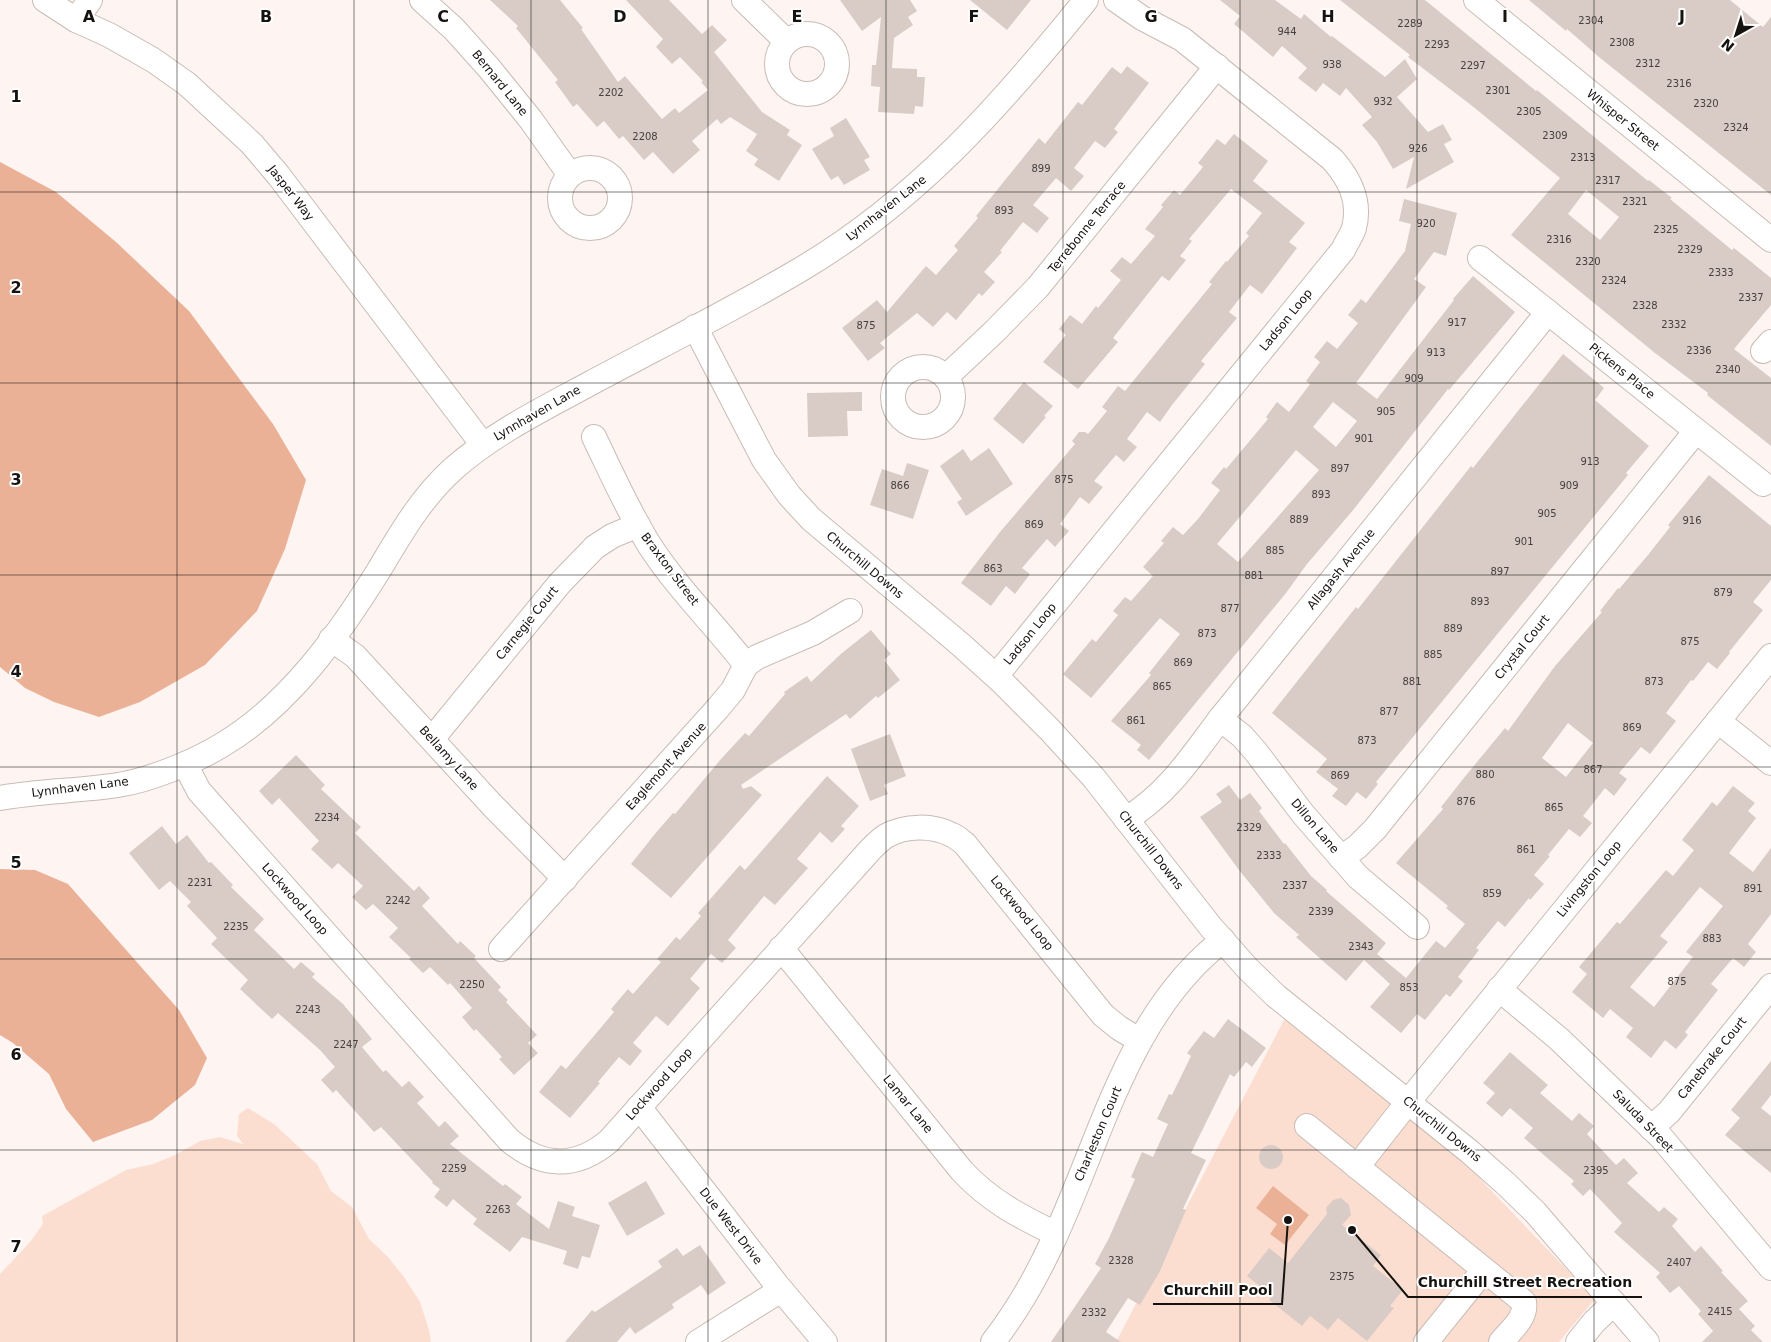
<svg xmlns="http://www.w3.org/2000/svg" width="1771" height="1342" viewBox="0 0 1771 1342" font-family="'DejaVu Sans',sans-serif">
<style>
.green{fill:#fcded0}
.water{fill:#eab197}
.building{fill:#d9ccc6;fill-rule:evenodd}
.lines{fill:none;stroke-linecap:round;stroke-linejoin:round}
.minor-casing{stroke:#c8bbb5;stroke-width:26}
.minor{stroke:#fff;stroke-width:24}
.grid{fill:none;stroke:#161210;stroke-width:1;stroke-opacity:0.55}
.labels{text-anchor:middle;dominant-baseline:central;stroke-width:4;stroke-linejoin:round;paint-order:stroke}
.number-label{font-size:10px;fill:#47403e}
.street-label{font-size:12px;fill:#161210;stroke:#fff}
.grid-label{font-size:16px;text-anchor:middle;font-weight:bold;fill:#161210;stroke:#fff;stroke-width:4;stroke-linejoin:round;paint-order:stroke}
.leader{fill:none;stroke:#161210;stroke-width:2}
.callout-dot{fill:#161210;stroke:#fff;stroke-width:2}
.callout-label{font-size:14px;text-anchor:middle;font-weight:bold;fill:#161210;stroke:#fff;stroke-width:4;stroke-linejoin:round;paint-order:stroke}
</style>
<rect width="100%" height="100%" fill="#fef5f2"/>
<g class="green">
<polygon points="1285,1018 1463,1161 1595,1299 1559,1342 1116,1342"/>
<polygon points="248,1108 274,1124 317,1164 331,1191 352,1207 369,1239 388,1257 404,1277 420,1302 429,1330 431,1342 0,1342 0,1274 30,1242 43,1224 42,1216 126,1170 153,1164 173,1156 200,1141 220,1137 243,1144 237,1136 239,1114"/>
</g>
<g class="water">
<polygon points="0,162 56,192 116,242 189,311 273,424 306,480 285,549 257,611 205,665 140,702 99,717 54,702 25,688 0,667"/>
<polygon points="0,869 35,870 68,884 179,1010 207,1058 195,1085 152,1120 93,1142 66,1109 49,1074 13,1043 0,1035"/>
<polygon points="1273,1186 1309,1215 1285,1245 1270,1234 1277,1224 1256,1208"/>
</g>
<g class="building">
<polygon points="490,0 560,0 583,28 581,29 618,82 625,76 662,119 675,108 679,113 708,90 701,82 703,81 680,57 672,64 656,47 663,39 626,0 669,0 702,34 712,25 727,40 714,52 762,112 790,130 787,135 802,145 779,181 754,165 758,159 746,151 757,134 730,117 721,124 717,119 692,141 700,150 673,174 653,152 644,160 623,136 619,139 604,121 597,127 577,104 573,107 555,82 558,80 516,28 518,26"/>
<polygon points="840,0 910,0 917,11 908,17 913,25 894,38 892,68 917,69 917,77 925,77 923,107 915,106 914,114 878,112 880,87 871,86 872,65 876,65 881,17 862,31"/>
<polygon points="970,0 1031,0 1007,30"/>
<polygon points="1220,0 1275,0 1301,19 1304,14 1331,37 1332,36 1385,77 1405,59 1417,79 1397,97 1428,132 1443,124 1452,140 1444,144 1454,162 1406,189 1414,157 1393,169 1377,142 1362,125 1372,117 1346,88 1340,96 1323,83 1316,92 1298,78 1307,68 1282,46 1273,57 1234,24 1240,16"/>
<path d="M1340 0H1425L1536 91 1537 90 1648 181 1649 180 1672 198 1670 199 1732 250 1734 248 1771 278V305L1734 349 1771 378V446L1707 395 1708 393 1655 353 1511 235 1560 178 1471 105 1408 57 1410 55ZM1586 190 1619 217 1600 240 1568 214Z"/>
<polygon points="1529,0 1730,0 1763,27 1771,17 1771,195 1599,57 1567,29 1566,31"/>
<polygon points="1127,66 1149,83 1114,129 1118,132 1105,148 1095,141 1074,168 1084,176 1071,191 1056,178 1033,205 1049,218 1037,233 1023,222 1000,251 1002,252 984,272 995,282 982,296 979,293 956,320 947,312 933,327 917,313 880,343 885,348 868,361 842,328 877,300 887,312 926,266 936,275 958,250 954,246 978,218 976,216 1039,138 1045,144 1078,102 1082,105 1112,67 1121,74"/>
<polygon points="846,118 870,157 864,160 870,170 844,185 838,176 831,180 812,149 834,136 830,128"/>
<polygon points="1234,134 1268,161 1253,181 1305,223 1289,242 1297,248 1262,294 1250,285 1229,312 1237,318 1201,361 1205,364 1172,405 1160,422 1147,412 1127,439 1137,447 1124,462 1116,455 1094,481 1103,487 1089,504 1080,497 1060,524 1069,531 1055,547 1047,539 1022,568 1030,574 1015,594 1006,586 991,606 961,583 1000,532 1075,444 1072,441 1079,432 1085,432 1088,434 1107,411 1102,407 1118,386 1125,391 1212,284 1209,282 1226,261 1227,262 1249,236 1246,233 1262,213 1231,189 1189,239 1192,241 1180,256 1186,260 1169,281 1162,276 1113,338 1118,342 1078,389 1043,362 1066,335 1059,329 1070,315 1082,324 1096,306 1098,308 1121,280 1110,271 1122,257 1131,264 1155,236 1145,229 1163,207 1161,205 1174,190 1180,195 1203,167 1198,163 1217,139 1225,145"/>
<path d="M1404 199 1457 213 1446 256 1434 252 1414 279 1426 287 1356 383 1377 399 1454 300 1453 299 1473 276 1515 312 1449 390 1448 389 1354 509 1307 564 1286 593 1149 760 1137 750 1141 745 1111 721 1151 675 1149 673 1180 634 1160 618 1091 698 1063 674 1092 639 1096 642 1118 615 1113 611 1125 597 1131 601 1153 576 1143 567 1164 543 1161 541 1173 527 1183 535 1198 519 1220 490 1211 483 1224 467 1226 469 1268 419 1266 417 1277 402 1289 412 1310 384 1306 381 1320 362 1314 357 1327 341 1337 349 1358 323 1348 315 1361 299 1366 303 1405 251 1411 224 1399 221ZM1333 402 1357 421 1336 447 1313 427ZM1296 450 1319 470 1238 562 1217 544Z"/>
<polygon points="1563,354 1604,388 1595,400 1649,446 1626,473 1628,475 1376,782 1378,784 1366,799 1357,792 1346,806 1332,796 1338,789 1316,772 1327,759 1272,713 1356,607 1358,609 1471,466 1473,468"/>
<polygon points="1024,382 1053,406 1044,416 1046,417 1023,444 993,419"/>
<polygon points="862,392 862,411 847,411 848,436 808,437 807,393"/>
<polygon points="989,448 1013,484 966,516 957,502 962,499 940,466 963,449 971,461"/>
<polygon points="907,463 929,470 913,519 870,505 882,469 903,476"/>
<path d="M1709 475 1771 526V580L1753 602 1763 610 1729 652 1730 653 1717 669 1708 662 1693 681 1691 680 1666 713 1676 721 1650 754 1641 747 1619 773 1627 779 1614 796 1605 788 1583 816 1592 823 1580 837 1569 829 1548 855 1550 856 1534 875 1544 884 1530 900 1529 898 1505 927 1498 921 1476 948 1479 950 1458 977 1463 981 1450 997 1446 994 1425 1020 1417 1014 1401 1033 1370 1007 1390 984 1364 960 1346 981 1324 962 1296 937 1299 935 1274 913 1239 870 1200 817 1222 802 1216 794 1229 785 1240 800 1250 793 1262 808 1259 811 1284 844 1285 843 1311 876 1327 890 1326 891 1386 943 1377 954 1406 978 1436 941 1445 948 1465 924 1446 908 1448 906 1396 863 1443 809 1441 807 1463 779 1505 728 1508 731 1555 666 1602 612 1600 611 1618 588 1619 589 1648 555 1670 527 1668 525ZM1568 723 1593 743 1566 777 1542 758Z"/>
<polygon points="871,630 891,654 884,660 900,680 878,698 876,696 850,719 846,714 741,785 743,789 751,786 762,795 671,898 631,864 654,835 673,813 675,814 721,759 745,733 749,736 785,694 784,692 807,676 811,682 842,653"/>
<polygon points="890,734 906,776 884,785 888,794 870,801 851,749"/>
<polygon points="296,755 325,785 321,789 361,827 355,833 414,891 419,886 430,898 422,906 458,944 460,941 476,956 474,958 501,987 498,990 508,1000 506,1002 537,1035 528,1043 538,1053 514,1075 499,1059 502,1057 476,1029 474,1031 462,1017 472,1008 450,983 448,985 430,967 423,973 409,959 411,958 389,937 398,928 373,904 366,910 352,897 363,886 338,863 332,869 311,849 319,841 279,798 272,805 259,791"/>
<polygon points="827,776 859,806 841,826 845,829 832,843 820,832 797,859 808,868 775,905 764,896 728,940 736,948 722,963 711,954 690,979 700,988 668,1026 656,1016 633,1043 642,1051 630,1066 619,1057 598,1082 600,1083 570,1118 539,1092 561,1065 566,1069 614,1012 611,1009 628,989 633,994 661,962 657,959 676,937 680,940 701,916 698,913 740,865 745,870"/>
<path d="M1733 786 1755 803 1748 811 1756 818 1729 853 1753 872 1771 848V914L1748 944 1756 952 1744 967 1733 958 1711 984 1718 990 1685 1032 1688 1035 1676 1049 1665 1040 1651 1058 1626 1037 1633 1028 1610 1009 1603 1018 1572 992 1587 974 1579 967 1617 922 1620 924 1666 870 1673 876 1694 850 1682 840 1712 802 1717 806ZM1700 887 1723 906 1686 952 1693 957 1654 1007 1630 987 1668 942 1660 936Z"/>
<polygon points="162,826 176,844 187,835 209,863 211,862 233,885 231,887 264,919 254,930 294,969 301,962 315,974 312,977 343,1004 372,1039 362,1047 383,1072 386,1070 402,1087 409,1081 424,1097 417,1103 439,1127 445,1121 459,1136 450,1144 503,1186 505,1184 522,1197 516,1204 549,1229 558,1201 575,1207 572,1216 600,1225 590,1258 582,1256 578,1269 563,1264 567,1251 522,1237 510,1252 473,1224 477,1219 453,1199 447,1207 434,1197 440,1189 432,1183 433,1182 381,1127 374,1132 336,1090 333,1093 321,1080 335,1067 320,1050 278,1013 272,1019 240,989 248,980 211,944 217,938 187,906 191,902 170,881 159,890 129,853"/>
<polygon points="1228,1019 1266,1048 1252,1067 1246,1062 1234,1077 1230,1074 1191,1153 1206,1160 1183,1209 1186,1210 1160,1271 1140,1305 1128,1298 1106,1332 1121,1342 1051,1342 1101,1268 1095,1264 1109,1238 1135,1179 1131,1177 1142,1152 1153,1157 1168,1124 1157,1119 1169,1094 1172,1095 1191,1056 1187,1053 1204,1031 1214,1038"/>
<polygon points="1510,1052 1548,1085 1540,1093 1572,1121 1579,1113 1594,1126 1587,1134 1616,1165 1624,1158 1638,1173 1627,1183 1659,1212 1664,1207 1678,1219 1672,1226 1695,1252 1701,1246 1723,1271 1721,1272 1748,1301 1739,1309 1755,1326 1751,1330 1763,1342 1702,1342 1713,1331 1698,1314 1701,1311 1679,1286 1670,1293 1656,1277 1660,1273 1614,1232 1622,1223 1590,1189 1583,1196 1571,1184 1574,1181 1524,1138 1533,1128 1510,1108 1502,1117 1486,1103 1495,1093 1483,1083"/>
<polygon points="1771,1061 1771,1095 1761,1108 1771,1116 1771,1173 1725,1135 1740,1118 1731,1110"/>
<circle cx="1271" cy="1157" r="12"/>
<polygon points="646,1181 665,1214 627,1236 608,1203"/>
<polygon points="1341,1198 1349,1205 1351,1215 1342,1225 1381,1255 1373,1266 1403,1290 1390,1306 1394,1308 1367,1341 1338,1318 1328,1330 1310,1316 1302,1326 1269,1300 1272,1296 1247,1276 1269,1248 1288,1263 1327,1214 1326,1208 1333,1200"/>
<polygon points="700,1245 726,1283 708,1295 701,1285 672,1304 674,1308 635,1334 630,1327 617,1342 565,1342 592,1310 595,1312 662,1267 658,1261 677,1248 683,1256"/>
</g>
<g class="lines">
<g class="minor-casing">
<g id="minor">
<polyline points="45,0 76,20 109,35 153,60 187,84 252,144 279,176 483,445"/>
<polyline points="422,0 454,29 489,68 531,120 570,175"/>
<polyline points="744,0 786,41"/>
<polyline points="1476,0 1771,240"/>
<polyline points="76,20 90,0"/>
<circle cx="807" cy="64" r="30"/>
<circle cx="590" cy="198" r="30"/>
<polyline points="1480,258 1763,484"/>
<polyline points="695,327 764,460 789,495 811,519 960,644 1001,681 1049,729 1094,778 1210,926 1248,969 1276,996 1470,1152 1505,1183 1535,1212 1647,1342"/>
<polyline points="1763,351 1771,342"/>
<circle cx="923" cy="397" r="30"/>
<polyline points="946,377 995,331 1038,287 1217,66"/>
<path d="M594 437C612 474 628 511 650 546 678 589 715 625 746 665"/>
<polyline points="331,639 355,656 492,805 565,879"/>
<path d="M996 676 1343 250C1346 243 1352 235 1354 228 1361 201 1350 179 1332 159L1182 39 1142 18 1116 0"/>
<polyline points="1220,719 1242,736 1256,752 1303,814 1358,877 1417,927"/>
<polyline points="1718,721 1771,763"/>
<polyline points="432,739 560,583 595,547 612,536 638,525"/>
<path d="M185 764 199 791 509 1140C542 1168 576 1169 609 1141L871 849C876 844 881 839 886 836 905 825 933 825 952 835 957 837 961 841 965 844L1103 1015 1119 1028 1139 1040"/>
<path d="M0 798C39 791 79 791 118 785 150 780 194 762 222 745 289 705 338 636 379 570 401 533 421 498 453 469 494 433 541 410 589 384 658 347 730 311 798 271 916 202 1001 105 1086 0"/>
<path d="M1126 819C1168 794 1192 756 1220 719L1548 312"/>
<polyline points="1341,858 1357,847 1375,829 1696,431"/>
<path d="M781 948 962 1171C990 1201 1019 1216 1056 1234"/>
<polyline points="501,949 718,708 733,690 746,665 757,657 813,633 850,611"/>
<polyline points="1499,989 1559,1039 1660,1136 1771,1268"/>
<polyline points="639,1107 777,1285 825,1342"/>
<path d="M1307 1126 1524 1302C1527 1318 1510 1331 1501 1342"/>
<polyline points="1651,1128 1669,1112 1771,986"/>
<polyline points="1357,1167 1408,1102 1771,656"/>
<polyline points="698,1342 781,1290"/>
<path d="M993 1342C1017 1311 1037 1276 1053 1241 1102 1137 1128 1014 1223 940"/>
<polyline points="1426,1342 1484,1270"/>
<polyline points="1578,1342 1594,1322 1614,1303"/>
</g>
</g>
<use href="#minor" class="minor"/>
</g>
<path class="grid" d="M177 0V1342M354 0V1342M531 0V1342M708 0V1342M886 0V1342M1063 0V1342M1240 0V1342M1417 0V1342M1594 0V1342M0 192H1771M0 383H1771M0 575H1771M0 767H1771M0 959H1771M0 1150H1771"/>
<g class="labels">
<g class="number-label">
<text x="1591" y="20">2304</text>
<text x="1410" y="23">2289</text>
<text x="1287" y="31">944</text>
<text x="1622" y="42">2308</text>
<text x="1437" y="44">2293</text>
<text x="1648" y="63">2312</text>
<text x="1332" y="64">938</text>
<text x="1473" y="65">2297</text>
<text x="1679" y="83">2316</text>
<text x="1498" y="90">2301</text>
<text x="611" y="92">2202</text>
<text x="1383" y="101">932</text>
<text x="1706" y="103">2320</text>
<text x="1529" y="111">2305</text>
<text x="1736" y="127">2324</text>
<text x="1555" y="135">2309</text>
<text x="645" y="136">2208</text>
<text x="1418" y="148">926</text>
<text x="1583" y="157">2313</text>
<text x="1041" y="168">899</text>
<text x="1608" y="180">2317</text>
<text x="1635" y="201">2321</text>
<text x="1004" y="210">893</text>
<text x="1426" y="223">920</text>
<text x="1666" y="229">2325</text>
<text x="1559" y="239">2316</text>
<text x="1690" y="249">2329</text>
<text x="1588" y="261">2320</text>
<text x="1721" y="272">2333</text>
<text x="1614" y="280">2324</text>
<text x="1751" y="297">2337</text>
<text x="1645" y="305">2328</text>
<text x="1457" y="322">917</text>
<text x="1674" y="324">2332</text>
<text x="866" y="325">875</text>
<text x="1699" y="350">2336</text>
<text x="1436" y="352">913</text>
<text x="1728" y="369">2340</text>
<text x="1414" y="378">909</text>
<text x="1386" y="411">905</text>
<text x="1364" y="438">901</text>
<text x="1590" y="461">913</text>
<text x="1340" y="468">897</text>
<text x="1064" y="479">875</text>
<text x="900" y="485">866</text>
<text x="1569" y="485">909</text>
<text x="1321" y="494">893</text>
<text x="1547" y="513">905</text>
<text x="1299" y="519">889</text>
<text x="1692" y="520">916</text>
<text x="1034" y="524">869</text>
<text x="1524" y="541">901</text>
<text x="1275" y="550">885</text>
<text x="993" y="568">863</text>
<text x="1500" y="571">897</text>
<text x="1254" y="575">881</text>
<text x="1723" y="592">879</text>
<text x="1480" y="601">893</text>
<text x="1230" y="608">877</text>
<text x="1453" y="628">889</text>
<text x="1207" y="633">873</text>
<text x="1690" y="641">875</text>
<text x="1433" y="654">885</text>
<text x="1183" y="662">869</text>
<text x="1412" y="681">881</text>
<text x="1654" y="681">873</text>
<text x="1162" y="686">865</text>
<text x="1389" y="711">877</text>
<text x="1136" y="720">861</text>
<text x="1632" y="727">869</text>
<text x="1367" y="740">873</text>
<text x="1593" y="769">867</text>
<text x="1485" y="774">880</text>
<text x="1340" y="775">869</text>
<text x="1466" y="801">876</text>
<text x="1554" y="807">865</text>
<text x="327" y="817">2234</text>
<text x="1249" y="827">2329</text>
<text x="1526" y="849">861</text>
<text x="1269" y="855">2333</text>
<text x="200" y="882">2231</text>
<text x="1295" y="885">2337</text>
<text x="1753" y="888">891</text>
<text x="1492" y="893">859</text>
<text x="398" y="900">2242</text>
<text x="1321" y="911">2339</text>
<text x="236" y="926">2235</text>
<text x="1712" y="938">883</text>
<text x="1361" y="946">2343</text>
<text x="1677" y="981">875</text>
<text x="472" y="984">2250</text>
<text x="1409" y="987">853</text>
<text x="308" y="1009">2243</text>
<text x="346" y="1044">2247</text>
<text x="454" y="1168">2259</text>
<text x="1596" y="1170">2395</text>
<text x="498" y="1209">2263</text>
<text x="1121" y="1260">2328</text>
<text x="1679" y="1262">2407</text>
<text x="1342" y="1276">2375</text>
<text x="1720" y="1311">2415</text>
<text x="1094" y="1312">2332</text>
</g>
<g class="street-label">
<text transform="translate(500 83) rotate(51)">Bernard Lane</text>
<text transform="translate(1623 120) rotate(39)">Whisper Street</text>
<text transform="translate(291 193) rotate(52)">Jasper Way</text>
<text transform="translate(886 208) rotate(-38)">Lynnhaven Lane</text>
<text transform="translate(1087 227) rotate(-51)">Terrebonne Terrace</text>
<text transform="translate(1286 320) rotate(-51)">Ladson Loop</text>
<text transform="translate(1622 371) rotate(39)">Pickens Place</text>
<text transform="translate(537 413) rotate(-30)">Lynnhaven Lane</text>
<text transform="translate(865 565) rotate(40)">Churchill Downs</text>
<text transform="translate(670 569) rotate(53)">Braxton Street</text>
<text transform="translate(1341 569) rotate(-51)">Allagash Avenue</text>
<text transform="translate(527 623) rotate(-51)">Carnegie Court</text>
<text transform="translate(1030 634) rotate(-51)">Ladson Loop</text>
<text transform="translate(1522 647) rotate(-51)">Crystal Court</text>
<text transform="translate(449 758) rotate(48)">Bellamy Lane</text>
<text transform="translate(666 766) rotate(-48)">Eaglemont Avenue</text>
<text transform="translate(80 787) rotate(-7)">Lynnhaven Lane</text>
<text transform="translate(1315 826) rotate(50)">Dillon Lane</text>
<text transform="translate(1151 850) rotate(52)">Churchill Downs</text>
<text transform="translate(1589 879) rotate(-51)">Livingston Loop</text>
<text transform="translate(295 899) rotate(48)">Lockwood Loop</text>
<text transform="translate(1022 913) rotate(51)">Lockwood Loop</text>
<text transform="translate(1712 1058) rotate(-51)">Canebrake Court</text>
<text transform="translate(659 1084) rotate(-48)">Lockwood Loop</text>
<text transform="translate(908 1104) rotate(51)">Lamar Lane</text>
<text transform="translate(1643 1121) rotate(46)">Saluda Street</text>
<text transform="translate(1442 1129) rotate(39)">Churchill Downs</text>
<text transform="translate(1098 1134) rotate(-67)">Charleston Court</text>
<text transform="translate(731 1226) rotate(52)">Due West Drive</text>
</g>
</g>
<g class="grid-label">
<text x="89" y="22">A</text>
<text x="266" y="22">B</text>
<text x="443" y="22">C</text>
<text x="620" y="22">D</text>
<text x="797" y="22">E</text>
<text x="974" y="22">F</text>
<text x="1151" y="22">G</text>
<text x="1328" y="22">H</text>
<text x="1505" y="22">I</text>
<text x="1682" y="22">J</text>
<text x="16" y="102">1</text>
<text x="16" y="293">2</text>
<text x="16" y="485">3</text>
<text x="16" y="677">4</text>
<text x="16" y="868">5</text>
<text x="16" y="1060">6</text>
<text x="16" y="1252">7</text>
</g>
<path class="leader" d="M1352 1230L1408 1297H1642M1288 1220L1282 1304H1153"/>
<g class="callout-dot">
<circle cx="1352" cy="1230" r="5"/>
<circle cx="1288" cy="1220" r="5"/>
</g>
<g class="callout-label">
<text x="1525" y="1287">Churchill Street Recreation</text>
<text x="1218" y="1295">Churchill Pool</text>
</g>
<g transform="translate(1736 35) rotate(219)" stroke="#ffffff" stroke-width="4" paint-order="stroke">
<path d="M0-4L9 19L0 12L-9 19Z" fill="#161210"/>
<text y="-8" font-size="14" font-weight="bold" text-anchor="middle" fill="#161210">N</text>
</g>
</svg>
